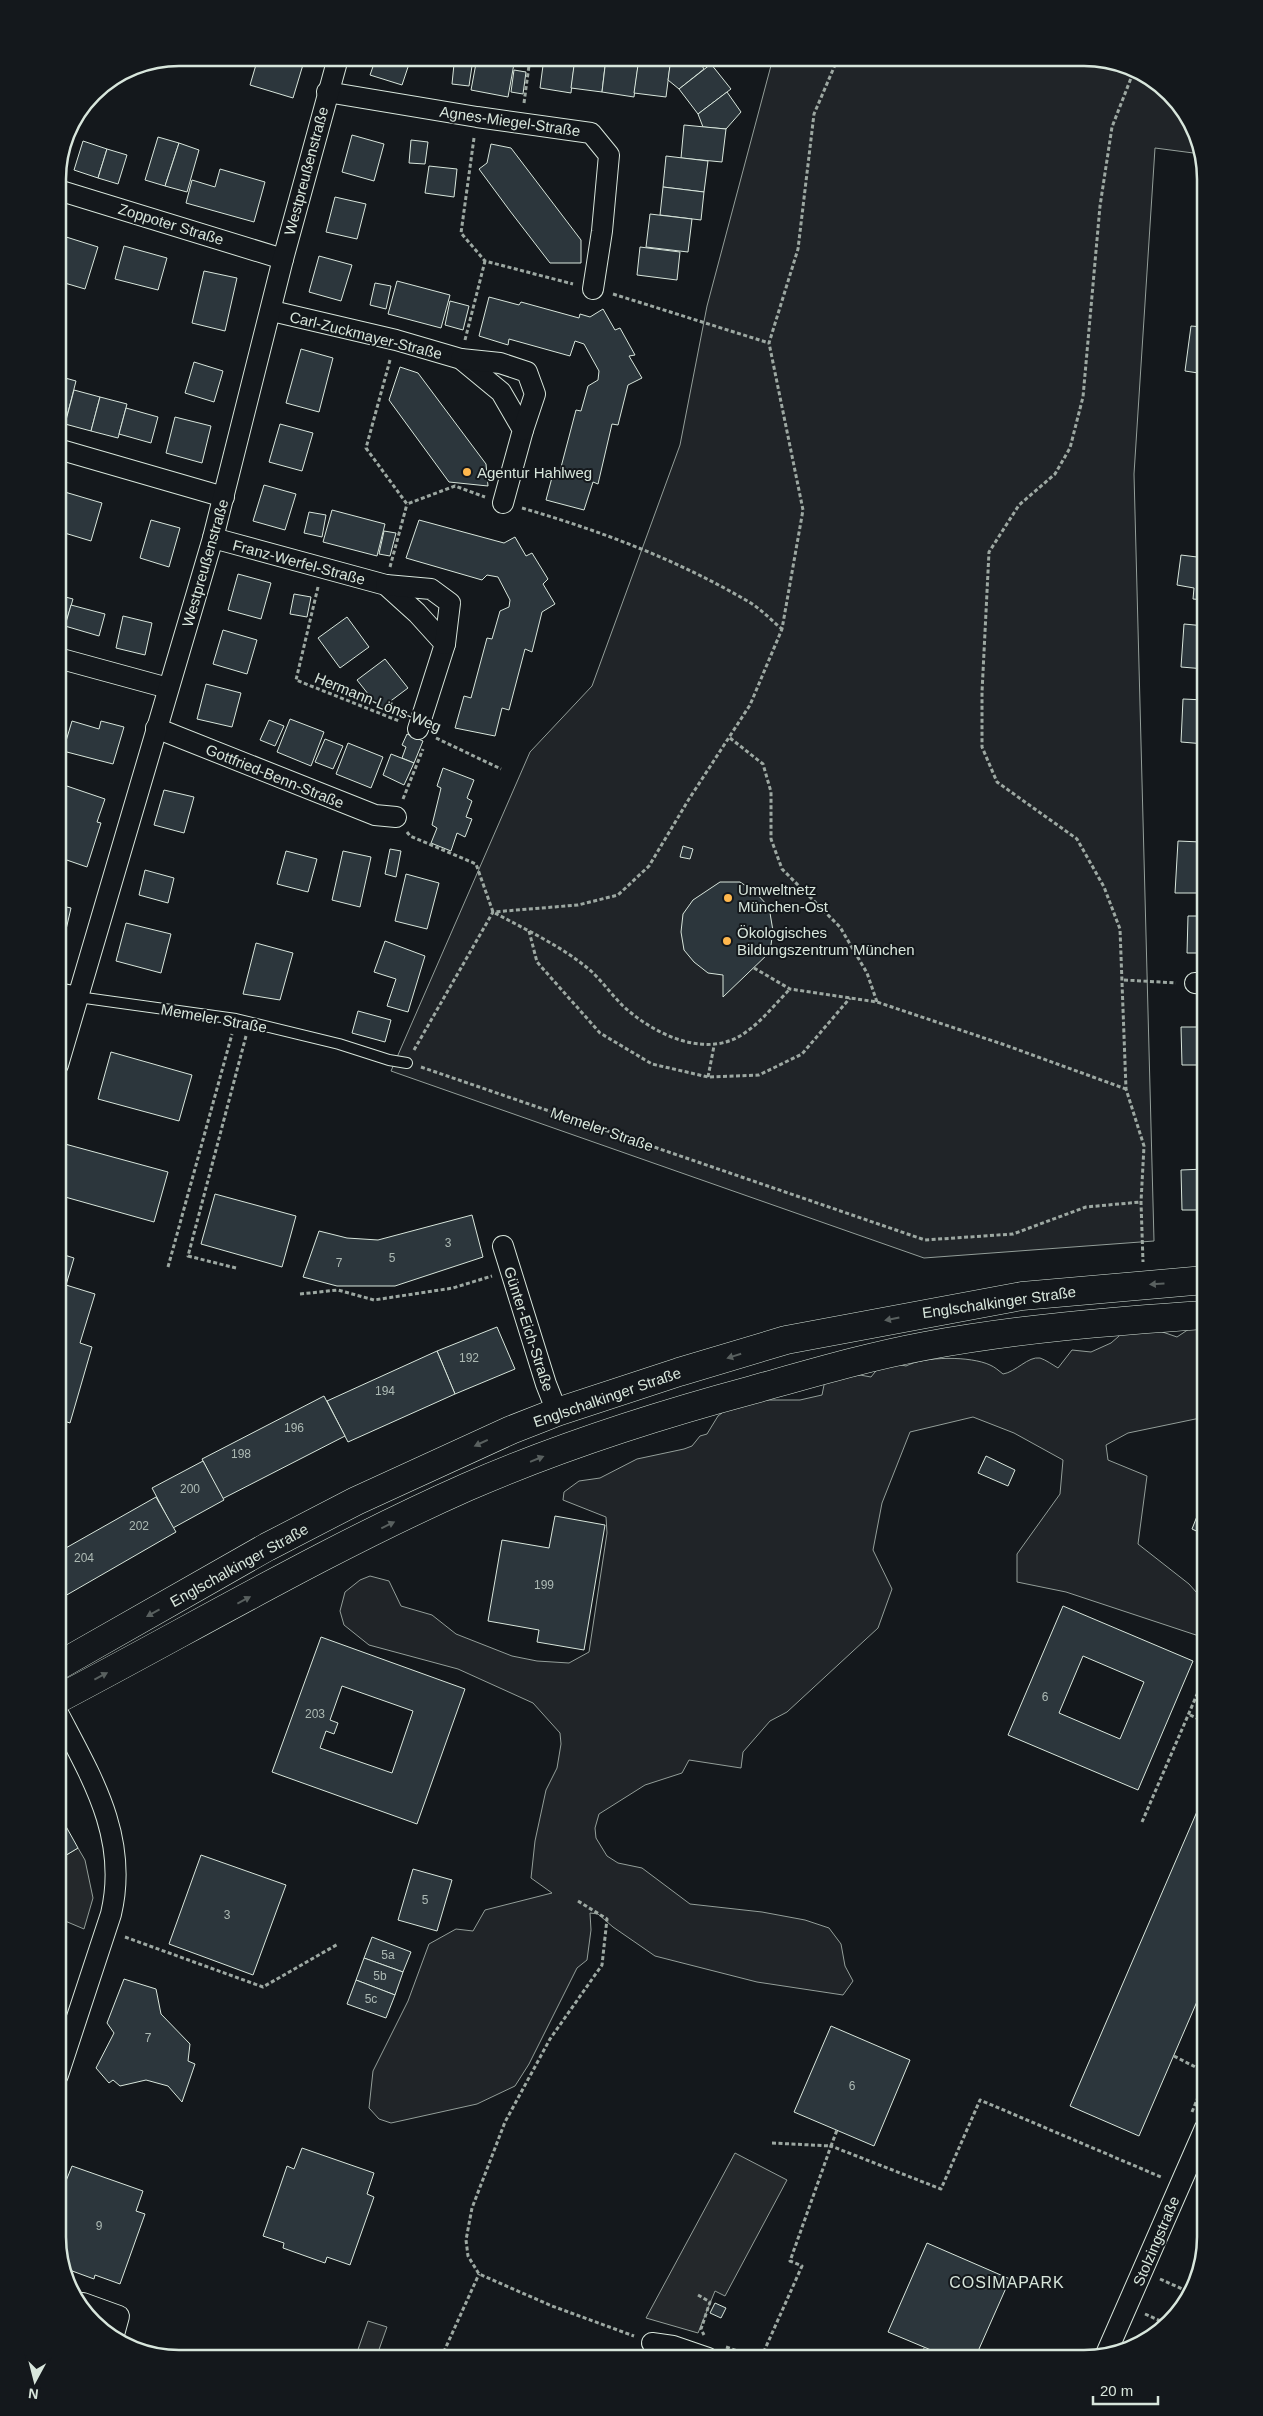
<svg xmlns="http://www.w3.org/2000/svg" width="1263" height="2416" viewBox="0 0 1263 2416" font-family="Helvetica,sans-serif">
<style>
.green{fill:#202428;stroke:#939e99}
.parking{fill:#24282b;stroke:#939e99}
.building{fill:#2c363c;stroke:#d8e6dc;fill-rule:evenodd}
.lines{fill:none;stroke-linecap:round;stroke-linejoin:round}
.lane-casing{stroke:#d8e6dc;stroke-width:12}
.street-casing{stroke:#d8e6dc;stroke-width:22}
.secondary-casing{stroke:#d8e6dc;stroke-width:29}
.path{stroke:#9da8a2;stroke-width:3;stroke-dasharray:4 2.5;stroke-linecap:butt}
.lane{stroke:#14181c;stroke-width:10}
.street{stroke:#14181c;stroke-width:20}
.secondary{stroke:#14181c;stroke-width:28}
.oneway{fill:#59605f}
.poi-dot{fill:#ffb74d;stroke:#14181c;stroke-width:2}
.labels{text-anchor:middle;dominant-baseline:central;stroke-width:4;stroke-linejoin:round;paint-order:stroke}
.number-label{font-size:12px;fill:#adbab4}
.street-label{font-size:15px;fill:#d8e6dc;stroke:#14181c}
.poi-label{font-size:15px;fill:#d8e6dc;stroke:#14181c;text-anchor:start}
.neighbourhood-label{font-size:16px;letter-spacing:1px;fill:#d8e6dc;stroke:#14181c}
.rim{fill:none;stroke:#d8e6dc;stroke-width:2.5}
</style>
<rect width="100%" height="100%" fill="#14181c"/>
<g class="green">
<polygon points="773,58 1092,58 1158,82 1196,132 1201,154 1155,148 1134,474 1154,1241 924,1258 391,1071 530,752 592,686 680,445 707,306"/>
<path d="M1205 1325V1417L1128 1433 1106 1445 1108 1460 1147 1476 1138 1544 1189 1584 1205 1602V1638L1066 1592 1017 1582V1554L1060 1494 1063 1460 1014 1433 973 1417 910 1432 882 1503 873 1550 892 1589 878 1628 787 1712 770 1721 743 1752 741 1768 689 1760 682 1773 645 1785 599 1814 595 1828 596 1838 607 1856 618 1863 642 1868 690 1904 762 1912 805 1920 829 1928 841 1944 845 1966 853 1981 843 1995 757 1982 655 1956 613 1927 598 1914 590 1913 591 1930 587 1960 577 1968 529 2064 515 2086 477 2104 391 2123 379 2119 369 2108 373 2071 408 2001 429 1944 456 1929 473 1931 485 1910 552 1893 531 1878 535 1841 546 1790 557 1768 561 1744 560 1733 533 1703 458 1669 369 1645 344 1625 340 1611 345 1592 360 1580 370 1576 389 1581 401 1606 432 1615 456 1634 512 1656 537 1661 569 1663 589 1652 607 1533 606 1517 563 1500 564 1492 579 1481 600 1478 637 1459 684 1449 692 1446 700 1436 707 1434 718 1416 735 1403 761 1400H800L822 1395 825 1380 860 1375 871 1377 879 1367 897 1364 906 1366C925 1356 971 1356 990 1365 995 1367 999 1371 1003 1374 1016 1372 1028 1356 1040 1358 1046 1360 1053 1365 1058 1368L1072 1350 1091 1352 1111 1343 1126 1330 1154 1329 1177 1337 1189 1329Z"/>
</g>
<g class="parking">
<polygon points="78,1848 85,1860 93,1898 84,1929 58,1918 58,1860"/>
<polygon points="735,2153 787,2180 725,2296 715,2291 698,2333 646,2318"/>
<polygon points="368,2321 387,2327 376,2358 355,2358"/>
</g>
<g class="building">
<polygon points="258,58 305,58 293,98 250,85"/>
<polygon points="376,58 411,58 402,85 370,75"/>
<polygon points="477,58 515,58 508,97 471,90"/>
<polygon points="544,58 575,58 571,93 540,88"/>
<polygon points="575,58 606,58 602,92 571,88"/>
<polygon points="606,58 639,58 634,97 602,92"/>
<polygon points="639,58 671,58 666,97 634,93"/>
<polygon points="671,58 697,58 704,69 679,89 668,80"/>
<polygon points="454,64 472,66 469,86 452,84"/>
<polygon points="711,64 731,89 698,114 679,89"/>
<polygon points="514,70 526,72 523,94 511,92"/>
<polygon points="727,92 741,112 726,129 703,127 698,114"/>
<polygon points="684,125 726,129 722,162 681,158"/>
<polygon points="352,135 384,144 374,181 342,172"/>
<polygon points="158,137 179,143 165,186 145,180"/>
<polygon points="411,140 428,142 425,164 409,163"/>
<polygon points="83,141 107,149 98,178 74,170"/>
<polygon points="179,143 199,150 187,192 165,186"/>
<polygon points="491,144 511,148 581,240 581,263 550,263 510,211 479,169 487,163"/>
<polygon points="107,149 127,155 118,184 98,178"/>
<polygon points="666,156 708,161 704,192 663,187"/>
<polygon points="429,166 457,169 454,197 425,193"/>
<polygon points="220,169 265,182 254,222 186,203 192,180 215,187"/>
<polygon points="663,187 704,192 701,220 660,215"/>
<polygon points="335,197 366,204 357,239 326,232"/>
<polygon points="650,214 692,219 688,252 646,247"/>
<polygon points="63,236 98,247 85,289 58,281 58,254"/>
<polygon points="124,246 167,258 158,290 115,279"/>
<polygon points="640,247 680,252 677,280 637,275"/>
<polygon points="319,256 352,265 341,301 309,292"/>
<polygon points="204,271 237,278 225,331 192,323"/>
<polygon points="397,281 450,295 441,328 388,314"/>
<polygon points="375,283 391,286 386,309 370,305"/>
<polygon points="489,297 519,305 521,302 579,318 580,314 590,317 603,309 615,330 620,328 635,355 629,356 642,378 628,385 618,425 612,424 598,484 593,482 584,510 546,500 554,470 560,471 576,410 581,411 588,386 598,380 599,371 584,344 575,341 570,356 509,339 508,345 479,336"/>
<polygon points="450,301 469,306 463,330 445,325"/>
<polygon points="1205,315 1205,379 1205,374 1185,371 1191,326 1203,327"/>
<polygon points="301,349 333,358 319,412 286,403"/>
<polygon points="194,362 223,371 214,402 185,393"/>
<polygon points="400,367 418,373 486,464 488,486 449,482 389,400"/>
<polygon points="58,376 76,381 65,424 58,422"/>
<polygon points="74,390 100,397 91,431 65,424"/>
<polygon points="100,397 127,404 118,438 91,431"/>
<polygon points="126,408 158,417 151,443 119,434"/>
<polygon points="175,417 211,426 202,463 166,453"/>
<polygon points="1200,418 1205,419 1205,442 1198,440"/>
<polygon points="280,424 313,433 302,471 269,462"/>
<polygon points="264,485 296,494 285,530 253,521"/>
<polygon points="58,490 102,503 91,541 58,531"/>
<polygon points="332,510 385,524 377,556 323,542"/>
<polygon points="309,512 326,515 322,537 304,533"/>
<polygon points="1205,514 1205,535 1202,535"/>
<polygon points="151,520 180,528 169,567 140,558"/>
<polygon points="419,520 504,543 515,537 526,556 532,553 548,579 543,584 555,604 542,612 532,652 525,649 509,710 502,708 495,736 455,728 464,696 471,698 487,638 492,639 500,611 509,607 510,600 498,577 487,575 482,580 406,558"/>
<polygon points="384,531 396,533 390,556 379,554"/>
<polygon points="1181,555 1205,558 1205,600 1193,599 1194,588 1177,585"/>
<polygon points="238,574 271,583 261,619 228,610"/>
<polygon points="294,594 311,597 307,617 290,614"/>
<polygon points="58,595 73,599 63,633 58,632"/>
<polygon points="71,605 105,614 99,636 65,626"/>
<polygon points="123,616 152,623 145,655 116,648"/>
<polygon points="347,617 369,647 340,668 318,638"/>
<polygon points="1184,624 1205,626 1205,669 1181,667"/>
<polygon points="223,630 257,640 247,674 213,664"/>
<polygon points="385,659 408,688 380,709 357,680"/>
<polygon points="206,684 241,693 232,727 197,719"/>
<polygon points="1183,699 1205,700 1205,744 1181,742"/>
<polygon points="290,719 324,732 311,766 277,752"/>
<polygon points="269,720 284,726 275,746 260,740"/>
<polygon points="72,721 99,729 101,721 124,727 113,764 63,751"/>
<polygon points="407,734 423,741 414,763 402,758 406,747 402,745"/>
<polygon points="325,739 343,746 333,769 315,762"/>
<polygon points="348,743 383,757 371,788 336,774"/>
<polygon points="391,754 414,763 404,785 383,775"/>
<polygon points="443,768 474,780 467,798 472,801 466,817 472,819 465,837 457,833 451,851 431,843 437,828 432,825 441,788 437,786"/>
<polygon points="1202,773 1205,773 1205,809 1201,809"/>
<polygon points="58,783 105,799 97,822 101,823 87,867 58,857"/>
<polygon points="164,790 194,797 184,833 154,825"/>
<polygon points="1178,841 1201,842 1203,852 1205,852 1205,893 1175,893"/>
<polygon points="683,846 693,849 690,859 680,857"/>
<polygon points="390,849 401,851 396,877 385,874"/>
<polygon points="286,851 317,859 308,892 277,884"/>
<polygon points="343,851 371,857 360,907 332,900"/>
<polygon points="145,870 174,878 168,903 139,895"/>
<polygon points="406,874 439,883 427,929 395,921"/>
<polygon points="720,882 740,882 755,892 769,907 773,931 770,952 723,997 723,975 708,973 694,962 684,950 681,932 683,914 693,900"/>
<polygon points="58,905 71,908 59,960 58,960"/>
<polygon points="1200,910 1205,910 1205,953 1187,953 1188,916 1199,916"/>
<polygon points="126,923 171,934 161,973 116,961"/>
<polygon points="385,941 425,956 408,1012 387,1006 396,979 374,972"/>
<polygon points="256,943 293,953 280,1000 243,994"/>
<polygon points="358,1011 391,1020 385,1042 352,1033"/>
<polygon points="1181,1027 1205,1027 1205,1065 1182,1065"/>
<polygon points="111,1052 192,1075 179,1121 98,1099"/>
<polygon points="65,1144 168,1172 154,1222 58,1195 58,1169"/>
<polygon points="1205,1169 1205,1210 1182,1210 1181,1170"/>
<polygon points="215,1194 296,1216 282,1267 201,1244"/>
<polygon points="472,1215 483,1257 395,1286 337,1286 303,1277 319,1231 347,1238 378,1240"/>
<polygon points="58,1253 74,1258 66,1285 95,1294 80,1343 92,1347 70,1423 58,1419"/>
<polygon points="497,1327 515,1369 455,1394 437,1351"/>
<polygon points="437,1351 455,1394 348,1442 327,1401"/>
<polygon points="324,1396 345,1436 222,1499 202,1459"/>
<polygon points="986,1456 1015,1470 1008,1486 978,1473"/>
<polygon points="203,1461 224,1500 173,1528 152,1488"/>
<polygon points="1205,1496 1205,1535 1192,1529"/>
<polygon points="156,1497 176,1532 58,1600 58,1546 64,1549"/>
<polygon points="555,1516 605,1525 584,1650 537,1642 539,1630 488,1621 502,1540 549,1548"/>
<path d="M1063 1606 1193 1661 1138 1790 1008 1735ZM1083 1656 1144 1682 1120 1739 1059 1713Z"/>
<path d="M321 1637 465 1689 417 1824 272 1772ZM342 1686 413 1711 392 1773 320 1748 326 1731 334 1734 338 1723 330 1720Z"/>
<polygon points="1205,1793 1205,1983 1139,2136 1070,2106"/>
<polygon points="58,1812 78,1848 58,1860"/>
<polygon points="201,1855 286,1885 253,1975 169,1944"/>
<polygon points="413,1869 452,1880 437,1931 398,1920"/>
<polygon points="372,1937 411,1952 403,1972 364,1958"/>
<polygon points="364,1958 403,1972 395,1995 356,1980"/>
<polygon points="124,1979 156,1989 161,2014 190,2044 188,2061 195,2064 182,2102 168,2086 146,2080 120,2086 113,2080 109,2083 96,2068 114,2033 107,2023"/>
<polygon points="356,1980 395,1995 386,2018 347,2004"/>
<polygon points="831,2026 910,2060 874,2146 794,2112"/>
<polygon points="302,2148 374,2173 367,2194 374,2197 350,2265 327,2257 325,2263 283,2248 284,2243 263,2236 287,2166 294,2169"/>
<polygon points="72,2166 143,2191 136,2211 145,2214 120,2284 95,2275 94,2279 64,2268 57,2237 58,2184 64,2186"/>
<polygon points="927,2243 1010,2279 975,2358 950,2358 888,2332"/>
<polygon points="715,2303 726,2308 721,2318 710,2313"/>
<polygon points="494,2353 510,2358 493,2358"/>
</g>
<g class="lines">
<g class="lane-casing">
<polyline id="lane" points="78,997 236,1019 339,1044 389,1060 407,1063"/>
</g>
<g class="street-casing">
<g id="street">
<polyline points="327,92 477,117 591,133 609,155 602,231 593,289"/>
<polyline points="58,190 283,259"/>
<polyline points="272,311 396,340 461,359 501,392 523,430 503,503"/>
<polyline points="461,359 500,363 527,372 535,394 523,430"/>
<polyline points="58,449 224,497"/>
<polyline points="213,538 386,585 417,613 445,644 418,729"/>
<polyline points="386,585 431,589 450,603 445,644"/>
<polyline points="58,658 168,688"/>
<polyline points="156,728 375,815 396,817"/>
<polyline points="1195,983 1205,984"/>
<polyline points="58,993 78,997"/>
<polyline points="58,1065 213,538 283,259 338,58"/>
<polyline points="503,1246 546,1384 557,1412"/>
<path d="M58 2075 111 1914C129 1838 92 1778 58 1713"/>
<polyline points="83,2303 119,2316 113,2338"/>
<polyline points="652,2343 673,2346 708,2358"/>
<polyline points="1106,2354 1205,2128"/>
</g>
</g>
<g class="secondary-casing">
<g id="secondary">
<polyline points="58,1666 267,1547 356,1501 511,1430 557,1412 679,1372 786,1340 1022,1296 1205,1280"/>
<path d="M58 1699C193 1628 327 1549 467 1487 559 1447 655 1416 752 1390 809 1374 866 1357 925 1346 1017 1329 1112 1321 1205 1315"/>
</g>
</g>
<g class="path">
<polyline points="1133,73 1112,127 1100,206 1083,397 1070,448 1055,474 1019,505 989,552 982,692 982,747 997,782 1077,839 1104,887 1120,929 1126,1089 1144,1146 1141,1202 1143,1262"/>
<polyline points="524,103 530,58"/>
<polyline points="474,138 461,233 485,261 573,284"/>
<polyline points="613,294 769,343"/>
<polyline points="465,340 485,261"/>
<polyline points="390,360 366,448 407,504 455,486 485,497"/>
<path d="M522 508C601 531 678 560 749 602 761 609 771 620 782 629"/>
<polyline points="390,567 407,504"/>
<polyline points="318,587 296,680 399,721"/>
<polyline points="436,738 501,769"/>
<polyline points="730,738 763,764 771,792 771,839 782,869 840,927 867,973 877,1002"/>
<polyline points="403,799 423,749"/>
<path d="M407 832 410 836 476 864 493 912C526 930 562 946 591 971 602 981 611 994 622 1005 653 1034 707 1061 746 1032 762 1021 776 1003 790 989"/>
<polyline points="529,931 537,962 600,1033 652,1064 708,1077 759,1075 802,1054 850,998"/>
<polyline points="754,968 790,989 877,1002 1005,1045 1126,1089"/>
<polyline points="1124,980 1176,983"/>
<polyline points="414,1050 493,912 578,905 618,895 649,866 689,799 750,705 782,629 803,510 769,343 798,249 814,114 838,58"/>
<polyline points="421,1067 925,1240 1013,1234 1086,1207 1141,1202"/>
<polyline points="708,1077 714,1046"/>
<polyline points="168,1267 232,1034"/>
<polyline points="236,1268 188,1256 246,1036"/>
<polyline points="300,1294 338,1290 374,1300 453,1288 492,1276"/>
<polyline points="1190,1715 1205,1722"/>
<polyline points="1142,1822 1205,1676"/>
<polyline points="578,1901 607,1919 602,1965 550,2039 505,2122 472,2208 466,2240 468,2256 479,2274 552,2306 634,2336"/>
<polyline points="125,1937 263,1987 338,1944"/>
<polyline points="1174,2056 1205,2072"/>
<polyline points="1192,2112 1205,2080"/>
<polyline points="772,2143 831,2146 837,2130"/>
<polyline points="1160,2279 1189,2292"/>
<polyline points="698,2295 710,2302 701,2329 704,2335"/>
<polyline points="1145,2314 1163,2322"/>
<polyline points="726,2347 759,2358"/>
<polyline points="441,2358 479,2274"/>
<polyline points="761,2358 802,2266 790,2261 831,2146 941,2189 980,2100 1161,2177"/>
<polyline points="920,2358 925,2348"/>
</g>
<use href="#lane" class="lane"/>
<use href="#street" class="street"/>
<use href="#secondary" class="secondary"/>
</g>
<defs><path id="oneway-solid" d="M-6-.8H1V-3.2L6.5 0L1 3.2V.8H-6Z" transform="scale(1.25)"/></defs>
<g class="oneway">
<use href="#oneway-solid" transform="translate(1157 1284) rotate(176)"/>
<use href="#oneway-solid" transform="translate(892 1319) rotate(169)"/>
<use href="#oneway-solid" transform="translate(734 1356) rotate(163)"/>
<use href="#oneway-solid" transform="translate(481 1443) rotate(155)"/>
<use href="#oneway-solid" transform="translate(537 1459) rotate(-22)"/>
<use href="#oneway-solid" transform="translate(388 1525) rotate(-26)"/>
<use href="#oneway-solid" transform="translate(244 1600) rotate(-28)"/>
<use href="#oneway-solid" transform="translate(153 1613) rotate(151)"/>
<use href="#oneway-solid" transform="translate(101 1676) rotate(-28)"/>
</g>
<g class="poi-dot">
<circle cx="467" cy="472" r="5"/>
<circle cx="728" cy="898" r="5"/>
<circle cx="727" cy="941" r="5"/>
</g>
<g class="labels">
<g class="number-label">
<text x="448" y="1243">3</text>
<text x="392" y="1258">5</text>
<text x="339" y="1263">7</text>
<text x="469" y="1358">192</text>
<text x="385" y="1391">194</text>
<text x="294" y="1428">196</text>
<text x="241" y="1454">198</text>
<text x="190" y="1489">200</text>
<text x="139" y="1526">202</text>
<text x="84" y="1558">204</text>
<text x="544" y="1585">199</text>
<text x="1045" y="1697">6</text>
<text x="315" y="1714">203</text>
<text x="425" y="1900">5</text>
<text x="227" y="1915">3</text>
<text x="388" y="1955">5a</text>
<text x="380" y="1976">5b</text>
<text x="371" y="1999">5c</text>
<text x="148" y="2038">7</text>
<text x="852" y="2086">6</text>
<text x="99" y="2226">9</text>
</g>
<g class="street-label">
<text transform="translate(510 121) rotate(8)">Agnes-Miegel-Straße</text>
<text transform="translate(306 171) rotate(-75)">Westpreußenstraße</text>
<text transform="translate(171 224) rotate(17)">Zoppoter Straße</text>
<text transform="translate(366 335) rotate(14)">Carl-Zuckmayer-Straße</text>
<text transform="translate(299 562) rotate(15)">Franz-Werfel-Straße</text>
<text transform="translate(205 563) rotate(-74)">Westpreußenstraße</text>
<text transform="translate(378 702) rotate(22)">Hermann-Löns-Weg</text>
<text transform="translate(275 776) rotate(22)">Gottfried-Benn-Straße</text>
<text transform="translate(214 1018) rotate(10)">Memeler Straße</text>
<text transform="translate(602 1129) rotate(19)">Memeler Straße</text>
<text transform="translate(999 1302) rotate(-8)">Englschalkinger Straße</text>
<text transform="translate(529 1329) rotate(72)">Günter-Eich-Straße</text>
<text transform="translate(607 1397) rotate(-19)">Englschalkinger Straße</text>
<text transform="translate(239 1565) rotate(-29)">Englschalkinger Straße</text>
<text transform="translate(1156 2241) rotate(-67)">Stolzingstraße</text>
</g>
<g class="poi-label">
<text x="477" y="472">Agentur Hahlweg</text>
<text x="738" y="889">Umweltnetz<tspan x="738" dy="17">München-Ost</tspan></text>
<text x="737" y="932">Ökologisches<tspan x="737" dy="17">Bildungszentrum München</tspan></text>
</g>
<g class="neighbourhood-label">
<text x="1007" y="2282">COSIMAPARK</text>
</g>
</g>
<path d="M0 0H1263V2416H0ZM179 66H1084A113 113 0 0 1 1197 179V2237A113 113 0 0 1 1084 2350H179A113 113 0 0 1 66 2237V179A113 113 0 0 1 179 66Z" fill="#14181c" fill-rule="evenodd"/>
<path class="rim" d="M179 66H1084A113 113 0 0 1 1197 179V2237A113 113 0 0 1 1084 2350H179A113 113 0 0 1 66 2237V179A113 113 0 0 1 179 66Z"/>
<g transform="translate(35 2381) rotate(187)" stroke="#14181c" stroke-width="4" paint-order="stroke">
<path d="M0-4L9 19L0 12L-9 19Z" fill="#d8e6dc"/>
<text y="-8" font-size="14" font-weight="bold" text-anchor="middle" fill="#d8e6dc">N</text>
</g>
<path d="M1093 2396v8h65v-8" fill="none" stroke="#d8e6dc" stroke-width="2.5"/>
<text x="1100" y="2396" font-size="15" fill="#d8e6dc" stroke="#14181c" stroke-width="4" paint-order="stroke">20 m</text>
</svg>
